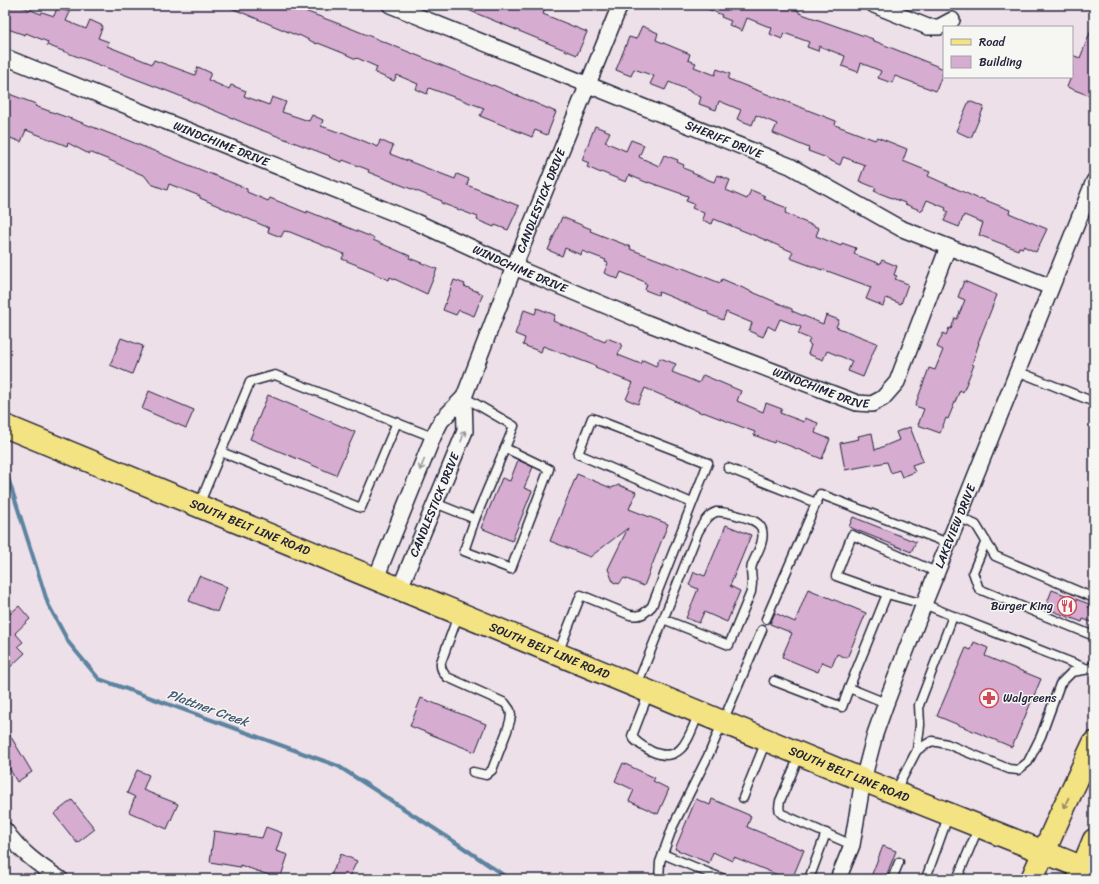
<svg xmlns="http://www.w3.org/2000/svg" width="1099" height="884" viewBox="0 0 1099 884" font-family="Sriracha,sans-serif">
<style>
.lines{fill:none;stroke-linecap:round;stroke-linejoin:round}
.stream{stroke:#5c83a0;stroke-width:4}
.building{fill:#d7acd1;stroke:#22223b}
.lane-casing{stroke:#22223b;stroke-width:11}
.street-casing{stroke:#22223b;stroke-width:18}
.primary-casing{stroke:#22223b;stroke-width:25}
.lane{stroke:#f6f6f2;stroke-width:8}
.street{stroke:#f6f6f2;stroke-width:15}
.primary{stroke:#f4e382;stroke-width:22}
.oneway{stroke:#9797a0}
.oneway2{stroke:#8b825e}
.labels{text-anchor:middle;dominant-baseline:central;stroke-width:3;stroke-linejoin:round;paint-order:stroke}
.street-label{font-size:12px;fill:#22223b;stroke:#f6f6f2}
.poi-label{font-size:12px;fill:#22223b;stroke:#f6f6f2;text-anchor:end}
.water-label{font-size:13px;font-style:italic;fill:#445a76;stroke:#f6f6f2}
</style>
<rect width="100%" height="100%" fill="#ede0e8"/>
<filter id="ink" filterUnits="userSpaceOnUse"><feTurbulence type="fractalNoise" baseFrequency=".025" numOctaves="2"/><feDisplacementMap in="SourceGraphic" scale="8" xChannelSelector="R" yChannelSelector="G"/><feConvolveMatrix kernelMatrix="1 2 1 2 8 2 1 2 1" color-interpolation-filters="sRGB"/></filter>
<g filter="url(#ink)">
<g class="lines">
<polyline class="stream" points="5,468 48,604 69,643 99,679 338,766 458,844 509,879"/>
</g>
<g class="building">
<polygon points="5,5 18,5 41,14 42,12 54,16 57,8 70,12 66,21 86,29 90,20 103,26 98,38 109,42 107,46 152,64 154,60 195,75 198,67 211,73 208,80 229,89 231,85 246,91 244,96 269,105 272,97 286,102 282,112 309,121 312,115 323,120 321,126 341,133 342,132 378,147 380,140 393,146 390,154 455,179 457,174 469,179 467,185 519,206 508,230 495,225 494,227 477,220 478,217 441,203 442,201 368,172 369,170 343,160 342,162 329,157 330,156 256,128 175,94 47,45 48,42 26,33 25,35 5,28"/>
<polygon points="224,5 289,5 350,28 492,86 493,85 556,112 547,135 535,130 532,137 480,116 484,108 429,88 427,94 416,89 418,84 397,75 394,81 375,73 377,67 357,58 356,59 343,53 318,43 317,44 299,35 298,36"/>
<polygon points="456,5 546,5 543,14 587,32 577,55"/>
<polygon points="698,5 784,5 799,11 799,13 873,39 872,40 944,69 944,70 936,91 895,76 892,83 878,78 881,71 861,63 858,72 842,66 845,56 819,46 818,51 807,47 809,42 784,33 782,39 770,34 772,28 747,18 742,31 729,25 731,21 721,17 722,15"/>
<polygon points="1094,23 1094,87 1090,96 1067,87 1071,77 1072,77 1072,55 1080,58"/>
<polygon points="642,26 658,33 656,40 690,54 688,60 696,63 694,67 715,75 717,69 730,74 728,79 836,121 835,125 875,140 877,137 907,149 903,161 930,172 928,176 979,199 980,198 1010,210 1009,213 1047,229 1036,252 1023,246 1023,248 1019,247 1018,250 979,235 983,223 964,215 959,227 944,221 948,212 945,210 946,208 927,200 922,211 905,204 905,203 874,191 876,188 859,181 865,165 843,157 840,165 827,159 827,158 808,151 809,148 773,133 777,124 756,115 752,125 737,119 741,110 719,101 716,110 699,104 701,97 690,92 690,91 669,82 665,90 650,84 654,76 634,69 631,76 616,70 629,37 636,39"/>
<polygon points="9,94 36,104 35,106 80,122 121,138 122,138 221,178 247,189 247,192 268,201 270,198 307,213 307,211 374,238 373,240 410,256 409,258 437,269 427,294 390,277 389,280 374,274 374,272 342,259 344,254 290,232 284,231 281,237 268,232 269,228 200,198 200,196 169,184 167,190 151,184 145,176 107,159 89,152 89,154 68,143 67,146 26,130 21,142 5,136 5,105"/>
<polygon points="969,101 984,107 971,138 956,131"/>
<polygon points="595,126 610,132 605,142 626,151 631,140 644,145 639,157 659,166 664,155 678,160 677,162 684,165 683,168 693,172 692,173 714,182 717,175 730,180 726,190 747,199 751,190 765,196 764,199 787,208 785,213 797,218 797,219 819,228 816,236 841,246 842,243 856,248 854,254 880,264 882,260 897,266 894,275 897,276 895,279 908,284 901,304 886,298 883,306 866,299 871,287 822,269 822,270 790,258 793,252 756,236 714,219 712,224 702,220 704,213 692,208 694,204 686,201 688,196 648,182 648,183 629,175 626,182 601,172 601,173 587,167 589,163 582,160"/>
<polygon points="562,217 591,229 590,231 631,247 630,249 680,268 680,267 720,283 722,279 792,309 792,311 823,324 826,315 839,320 836,327 877,343 863,377 848,371 852,361 827,351 823,360 808,354 811,345 808,343 810,339 798,334 801,327 780,319 775,330 768,326 763,337 749,331 752,323 726,312 723,320 708,314 708,312 659,292 658,295 645,290 647,284 644,284 645,282 621,272 618,279 604,273 608,263 605,262 606,260 582,251 581,255 565,248 562,256 548,250"/>
<polygon points="454,280 465,284 464,286 483,294 474,316 459,310 456,315 443,310"/>
<polygon points="964,281 997,295 978,343 979,343 972,364 974,365 963,392 960,390 948,419 946,418 940,433 918,425 924,409 915,406 929,368 935,370 943,350 937,347 943,333 946,335 949,328 951,329 955,318 957,319 965,300 958,297"/>
<polygon points="537,308 555,315 553,321 605,342 607,338 622,344 618,355 641,364 643,360 656,366 660,358 676,364 672,372 699,383 703,375 741,391 737,401 763,412 766,403 782,409 780,413 804,422 805,418 818,423 815,433 830,439 822,459 775,440 774,443 754,435 755,432 703,412 702,413 645,388 638,404 626,399 633,383 595,368 596,366 543,346 541,352 523,345 525,338 515,334 524,310 535,314"/>
<polygon points="121,338 143,346 132,374 110,365"/>
<polygon points="149,391 194,410 186,428 142,409"/>
<polygon points="268,395 355,432 336,475 250,439"/>
<polygon points="910,427 923,461 912,465 915,472 902,477 899,470 891,473 887,462 845,470 840,443 859,439 858,436 872,433 875,450 899,440 896,432"/>
<polygon points="518,460 533,467 524,488 532,491 512,541 481,528 502,478 510,481"/>
<polygon points="577,474 611,488 619,485 636,492 629,509 668,524 644,586 624,578 619,584 613,582 608,569 628,528 590,557 550,541"/>
<polygon points="853,517 916,542 911,552 849,527"/>
<polygon points="726,525 751,535 730,586 740,591 727,622 704,612 699,623 686,618 698,589 689,585 694,572 705,576"/>
<polygon points="199,576 227,587 217,612 189,601"/>
<polygon points="808,589 866,613 847,658 837,654 832,666 822,662 818,672 782,657 792,633 770,624 775,613 795,622"/>
<polygon points="1052,590 1089,604 1088,607 1094,609 1094,623 1083,619 1082,622 1045,608"/>
<polygon points="19,606 30,619 15,633 23,642 18,646 25,653 5,672 5,618"/>
<polygon points="974,642 988,648 985,656 1041,679 1012,747 937,716 966,648 971,650"/>
<polygon points="421,698 486,724 475,752 410,726"/>
<polygon points="5,727 32,772 17,782 9,768 5,771"/>
<polygon points="623,763 655,778 653,781 669,789 658,814 629,801 634,790 615,781"/>
<polygon points="137,770 149,775 143,790 178,804 167,829 129,812 135,797 127,793"/>
<polygon points="696,799 710,805 712,799 751,816 747,827 804,850 792,879 788,879 734,857 732,861 713,852 709,863 675,849"/>
<polygon points="72,800 95,829 77,843 54,814"/>
<polygon points="266,827 282,833 276,851 288,855 280,879 240,865 240,867 210,862 214,831 262,838"/>
<polygon points="883,846 896,851 885,879 870,879"/>
<polygon points="341,854 357,861 348,879 329,879"/>
</g>
<g class="lines">
<g class="lane-casing">
<g id="lane">
<polyline points="1017,371 1094,402"/>
<polyline points="221,452 361,508 397,422"/>
<polyline points="728,468 816,503"/>
<polyline points="435,503 475,519 464,551 511,569 549,469 505,448 514,426 464,397"/>
<polyline points="199,505 250,382 275,375 433,437"/>
<polyline points="958,517 976,525 995,556 1094,598"/>
<polyline points="475,519 505,448"/>
<polyline points="986,541 973,572 979,589 1094,636"/>
<polyline points="887,594 924,604 953,616 919,705 920,725 917,750"/>
<path d="M459 613 441 662C440 668 443 673 447 677L505 703 510 710 511 715 510 721 507 731 492 770 486 775 473 772"/>
<polyline points="953,616 1088,669"/>
<polyline points="766,619 820,494 948,543"/>
<path d="M558 653 581 595 630 615C641 617 644 614 652 606L708 463 592 418 578 454 692 503"/>
<polyline points="774,681 842,707 849,688 886,703"/>
<path d="M637 685 698 532C702 525 707 515 716 512 723 511 751 518 757 523 759 524 762 528 762 530 765 542 756 554 752 565 750 571 752 577 752 583 752 586 751 589 751 592L729 645 663 619"/>
<polyline points="849,688 887,594 836,576 852,535 936,572"/>
<path d="M649 692 632 736C636 743 644 747 651 751 683 766 689 735 699 713"/>
<path d="M800 754 780 801C779 806 778 811 782 814L852 845"/>
<polyline points="895,792 917,750 932,741 947,744 1009,769 1018,770 1028,762 1041,736 1060,684 1072,672 1090,669 1094,664"/>
<polyline points="743,798 766,741"/>
<polyline points="663,854 716,876"/>
<polyline points="659,879 660,862 673,826 709,754 762,630"/>
<polyline points="715,879 716,876 724,879"/>
<polyline points="809,879 826,833"/>
<polyline points="892,879 899,862"/>
<polyline points="927,879 926,878 949,814"/>
<polyline points="957,879 979,826"/>
</g>
</g>
<g class="street-casing">
<g id="street">
<path id="s1" d="M390 5 790 166 900 228 1051 287"/>
<polyline points="874,5 928,27 939,27 952,20"/>
<path id="s2" d="M5 57 416 222 514 267 647 323 857 403 872 404 883 398 897 382 948 247"/>
<path id="s3" d="M376 578 433 437 441 421 464 397 514 267 620 5"/>
<path id="s4" d="M400 588 465 431 464 397"/>
<path d="M5 830C19 851 39 865 60 879"/>
<path id="s5" d="M838 879 852 845 863 780 875 734 886 703 924 604 1094 181"/>
</g>
</g>
<g class="primary-casing">
<g id="primary">
<path id="s6" d="M5 426 863 780 1094 872"/>
<polyline points="1032,879 1058,820 1094,743"/>
<polyline points="1078,879 1094,840"/>
</g>
</g>
<use href="#lane" class="lane"/>
<use href="#street" class="street"/>
<use href="#primary" class="primary"/>
</g>
<defs><path id="oneway-shaft" d="M-6 0H5M1.5-3L5.5 0L1.5 3" fill="none" stroke-width="1.6" stroke-linecap="round" stroke-linejoin="round"/></defs>
<g class="oneway">
<use href="#oneway-shaft" transform="translate(463 436) rotate(-71)"/>
<use href="#oneway-shaft" transform="translate(422 465) rotate(112)"/>
</g>
<use class="oneway2" href="#oneway-shaft" transform="translate(1066 803) rotate(115)"/>
</g>
<defs>
<g id="restaurant-ring" transform="scale(1)"><circle r="9.5" fill="#f6f6f2" stroke="#d1495b" stroke-width="1.5"/><path d="M-5-6h1v4h1v-4h1v4h1v-4h1v5L-1.5 .5V6h-2V.5L-5-1ZM5-6V6H3V1.5H1.5Q1.5-4 5-6Z" fill="#d1495b"/></g>
<g id="pharmacy-ring" transform="scale(1)"><circle r="9.5" fill="#f6f6f2" stroke="#d1495b" stroke-width="1.5"/><path d="M-2-6h4v4h4v4h-4v4h-4v-4h-4v-4h4Z" fill="#d1495b"/></g>
</defs>
<g fill-rule="evenodd">
<use href="#restaurant-ring" x="1067" y="606"/>
<use href="#pharmacy-ring" x="989" y="698"/>
</g>
<g class="labels">
<g class="street-label">
<text stroke="none"><textPath href="#s1" startOffset="360">SHERIFF DRIVE</textPath></text>
<text stroke="none"><textPath href="#s2" startOffset="233">WINDCHIME DRIVE</textPath></text>
<text stroke="none"><textPath href="#s3" startOffset="414">CANDLESTICK DRIVE</textPath></text>
<text stroke="none"><textPath href="#s2" startOffset="557">WINDCHIME DRIVE</textPath></text>
<text stroke="none"><textPath href="#s2" startOffset="881">WINDCHIME DRIVE</textPath></text>
<text stroke="none"><textPath href="#s4" startOffset="90">CANDLESTICK DRIVE</textPath></text>
<text stroke="none"><textPath href="#s5" startOffset="373">LAKEVIEW DRIVE</textPath></text>
<text stroke="none"><textPath href="#s6" startOffset="265">SOUTH BELT LINE ROAD</textPath></text>
<text stroke="none"><textPath href="#s6" startOffset="589">SOUTH BELT LINE ROAD</textPath></text>
<text stroke="none"><textPath href="#s6" startOffset="913">SOUTH BELT LINE ROAD</textPath></text>
</g>
<g class="poi-label">
<text x="1053" y="606">Burger King</text>
<text x="1003" y="698" text-anchor="start">Walgreens</text>
</g>
<g class="water-label">
<text transform="translate(208 708) rotate(20)">Plattner Creek</text>
</g>
</g>
<rect width="1099" height="884" fill="none" stroke="#f6f6f2" stroke-width="20"/>
<rect x="10" y="10" width="1079" height="864" fill="none" stroke="#22223b" stroke-width="1.5" filter="url(#ink)"/>
<rect x="943" y="26" width="130" height="52" fill="#f6f6f2" stroke="#a1a1a9"/>
<rect x="951" y="39" width="20" height="6" fill="#f4e382" stroke="#a1a1a9"/>
<text x="979" y="46" font-size="12" fill="#22223b">Road</text>
<rect x="951" y="56" width="20" height="12" fill="#d7acd1" stroke="#a1a1a9"/>
<text x="979" y="66" font-size="12" fill="#22223b">Building</text>
</svg>
